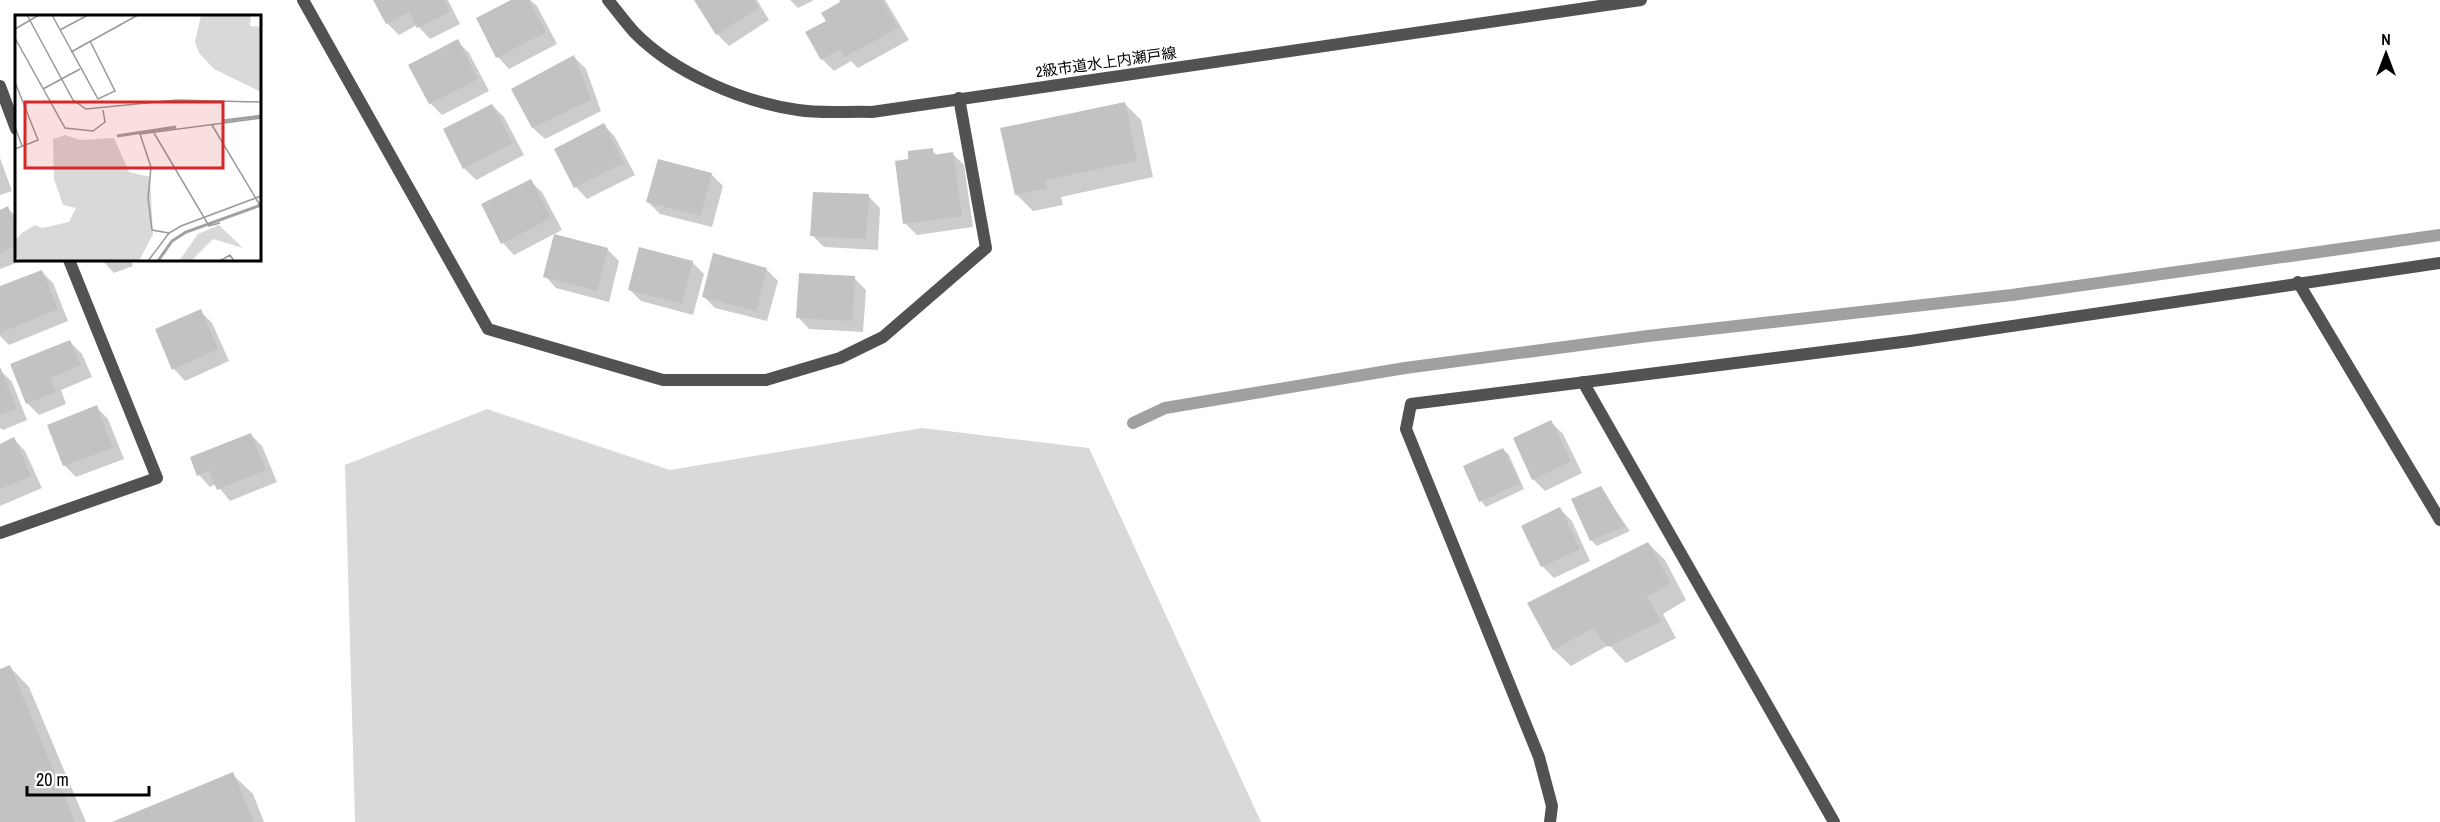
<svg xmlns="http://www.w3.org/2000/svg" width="2440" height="822" viewBox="0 0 2440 822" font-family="'Archivo Narrow','Noto Sans JP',sans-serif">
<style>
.green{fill:#d9d9d9}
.shadow{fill:#0003}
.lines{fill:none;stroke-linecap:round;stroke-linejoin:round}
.stream{stroke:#a0a0a0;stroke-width:12}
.building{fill:#c2c2c2}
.minor{stroke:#525252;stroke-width:12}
.tertiary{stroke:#525252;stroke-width:12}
.labels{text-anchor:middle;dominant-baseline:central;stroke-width:4.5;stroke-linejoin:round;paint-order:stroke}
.street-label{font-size:15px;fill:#000;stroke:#fff}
.inset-river{fill:none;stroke:#a0a0a0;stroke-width:3}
.inset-road{fill:none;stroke:#999;stroke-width:1.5}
.view{fill:#d62828;fill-opacity:0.15;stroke:#d62828;stroke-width:3}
.inset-edge{fill:none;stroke:#000;stroke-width:3}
</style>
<rect width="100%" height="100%" fill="#fff"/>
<polygon class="green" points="487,409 670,470 922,428 1089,448 1261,822 355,822 345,465"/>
<g class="shadow">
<polygon points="375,0 448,0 460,24 430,39 417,25 399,35 387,23"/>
<polygon points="514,0 530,0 537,6 557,44 509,69 498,57"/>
<polygon points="696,0 757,0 769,20 729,46 717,34"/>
<polygon points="790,0 814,0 798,8"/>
<polygon points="841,0 885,0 909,40 858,68 851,61 834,71 822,59 828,21 842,3"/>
<polygon points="457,41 469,53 489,91 442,115 430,103"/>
<polygon points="574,57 586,69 601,111 545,139 533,128 513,89"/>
<polygon points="1124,103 1141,120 1153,177 1061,197 1063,205 1033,211 1016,194"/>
<polygon points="492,105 504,117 524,155 476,180 464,168"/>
<polygon points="604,125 615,137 635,175 587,199 576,187 556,149"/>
<polygon points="932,150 938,156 953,154 964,165 973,227 917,235 905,223 910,160"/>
<polygon points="0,158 12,191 0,195"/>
<polygon points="711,174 723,186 712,227 660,214 648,202"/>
<polygon points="530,181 542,192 562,230 514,255 503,243"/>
<polygon points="868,196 880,208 878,250 824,247 812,235"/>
<polygon points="8,208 16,217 16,260 24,260 0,269 0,211"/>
<polygon points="607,249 619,261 609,302 556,288 545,276"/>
<polygon points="102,260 130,260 133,266 114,273"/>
<polygon points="692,262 704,274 693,315 641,301 629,289"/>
<polygon points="766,269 778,281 767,321 715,308 704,297"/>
<polygon points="41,271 53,283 68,321 9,345 0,336 0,288"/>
<polygon points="854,278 866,290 863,332 809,329 798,317"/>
<polygon points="200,311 212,323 229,361 185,381 174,369"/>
<polygon points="70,342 82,354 92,377 61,390 66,404 39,415 27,403"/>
<polygon points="0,370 12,382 27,420 3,430 0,428"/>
<polygon points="96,407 108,419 124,459 76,477 65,466 49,426"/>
<polygon points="1551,422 1563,434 1582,473 1545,491 1533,479"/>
<polygon points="251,435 262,446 277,482 230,501 216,484 210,487 199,475"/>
<polygon points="14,439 25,451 42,488 0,506 0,446"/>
<polygon points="1503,449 1509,455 1524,489 1486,507 1481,501"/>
<polygon points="1600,488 1630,531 1597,546 1591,540"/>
<polygon points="1560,509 1572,521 1590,561 1554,578 1542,566"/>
<polygon points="1648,543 1665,560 1686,600 1663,614 1676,638 1626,663 1609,645 1571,666 1554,650 1529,603"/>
<polygon points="9,666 29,687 86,822 0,822 0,670"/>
<polygon points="232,774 253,794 264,822 116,822"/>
</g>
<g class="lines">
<polyline class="stream" points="1133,423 1165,408 1405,368 1648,336 2012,295 2440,235"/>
</g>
<g class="building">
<polygon points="373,0 444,0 450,12 417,28 409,12 386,24"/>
<polygon points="511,0 529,0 546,32 496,58 476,18"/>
<polygon points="694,0 754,0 759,8 716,35"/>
<polygon points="839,0 882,0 898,28 845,57 840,49 821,60 805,32 826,21 821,13 840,2"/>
<polygon points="458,39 478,79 429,104 408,65"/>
<polygon points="574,55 591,100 532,128 511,89"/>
<polygon points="1125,102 1137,161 1045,180 1047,188 1015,195 1000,128"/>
<polygon points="492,104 513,143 463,169 443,129"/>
<polygon points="604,123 624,163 574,188 554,149"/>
<polygon points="933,148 933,155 953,152 962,216 903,224 895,161 908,159 908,151"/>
<polygon points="658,159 712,173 701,216 646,202"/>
<polygon points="531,179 551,218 501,244 481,204"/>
<polygon points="813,192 869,194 866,239 810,236"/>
<polygon points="8,206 16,227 16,246 0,253 0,210"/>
<polygon points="554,234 608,248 597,291 543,277"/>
<polygon points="639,247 693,261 682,304 628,290"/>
<polygon points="713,253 767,268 756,311 702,297"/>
<polygon points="42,270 58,309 0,333 0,286"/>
<polygon points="799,273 855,276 852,321 796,318"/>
<polygon points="201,309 218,349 172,370 155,329"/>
<polygon points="70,340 81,365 50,378 56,392 26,404 10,364"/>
<polygon points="0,367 17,409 0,415"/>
<polygon points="97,405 113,448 63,466 47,425"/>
<polygon points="1551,420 1571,461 1532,480 1513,438"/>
<polygon points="251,433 266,470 217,490 209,471 197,476 190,457"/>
<polygon points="14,437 31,476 0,489 0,444"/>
<polygon points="1503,448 1520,483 1479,502 1463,466"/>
<polygon points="1601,486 1625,526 1590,541 1571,499"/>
<polygon points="1560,507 1580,549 1541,567 1521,526"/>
<polygon points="1648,542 1671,583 1647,597 1661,621 1608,647 1593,628 1553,650 1527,603"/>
<polygon points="10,665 75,822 0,822 0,669"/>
<polygon points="233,772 254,822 112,822"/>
</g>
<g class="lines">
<g class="minor">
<polyline points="303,0 488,329 663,380 766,380 840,358 883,337 986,248 959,98"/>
<polyline points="0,86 16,129"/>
<polyline points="2298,282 2440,520"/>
<polyline points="1583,382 1834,822"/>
<polyline points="0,533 157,478 69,260"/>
<polyline points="1550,822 1552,806 1539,757 1406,429 1411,404 1910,341 2440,263"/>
</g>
<path class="tertiary" d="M608 0C617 11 625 22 634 32 674 73 742 102 798 110 822 114 848 111 872 112L1641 0"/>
</g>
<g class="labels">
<g class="street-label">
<text transform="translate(1106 62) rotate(-8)">2級市道水上内瀬戸線</text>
</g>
</g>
<g transform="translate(15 15)">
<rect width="246" height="246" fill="#fff"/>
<path d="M186 0H236L235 11 246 12V77L199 54 184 38 180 27ZM50 120 65 125 99 123 114 157 135 162 138 219 124 246H5L0 241V225L7 218 20 210 27 213 54 207 61 193 48 190 39 164 38 124ZM204 210 228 233 198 224 176 246H164L183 219Z" fill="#d9d9d9"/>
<path class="inset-river" d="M207 106 246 101M102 121 161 112M143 246 157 226 171 217 246 190"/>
<path class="inset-road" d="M12 0 58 85 71 94 162 85 246 87M37 0 83 84 100 76 75 26M0 14 24 0M45 15 73 0M0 23 50 113 78 116 90 107 88 95M56 37 123 0M0 67 23 125 0 134M28 74 65 54M197 110 246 192M0 112 7 131M139 118 194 211 205 208M154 218 137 215 133 183 136 152 125 119 246 103M133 246 154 218 166 211 246 181M205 246 215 240 219 246"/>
<path class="view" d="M10 87H208V153H10Z"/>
<rect width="246" height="246" class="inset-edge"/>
</g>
<g transform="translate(2386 54)" stroke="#ffffff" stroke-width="4.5" paint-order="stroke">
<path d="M0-4.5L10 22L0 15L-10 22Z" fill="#000000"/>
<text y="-9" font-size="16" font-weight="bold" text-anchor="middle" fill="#000000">N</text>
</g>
<path d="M27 786v9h122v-9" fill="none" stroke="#000000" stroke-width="3"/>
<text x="36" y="786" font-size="18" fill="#000000" stroke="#ffffff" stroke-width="4.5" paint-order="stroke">20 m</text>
</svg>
